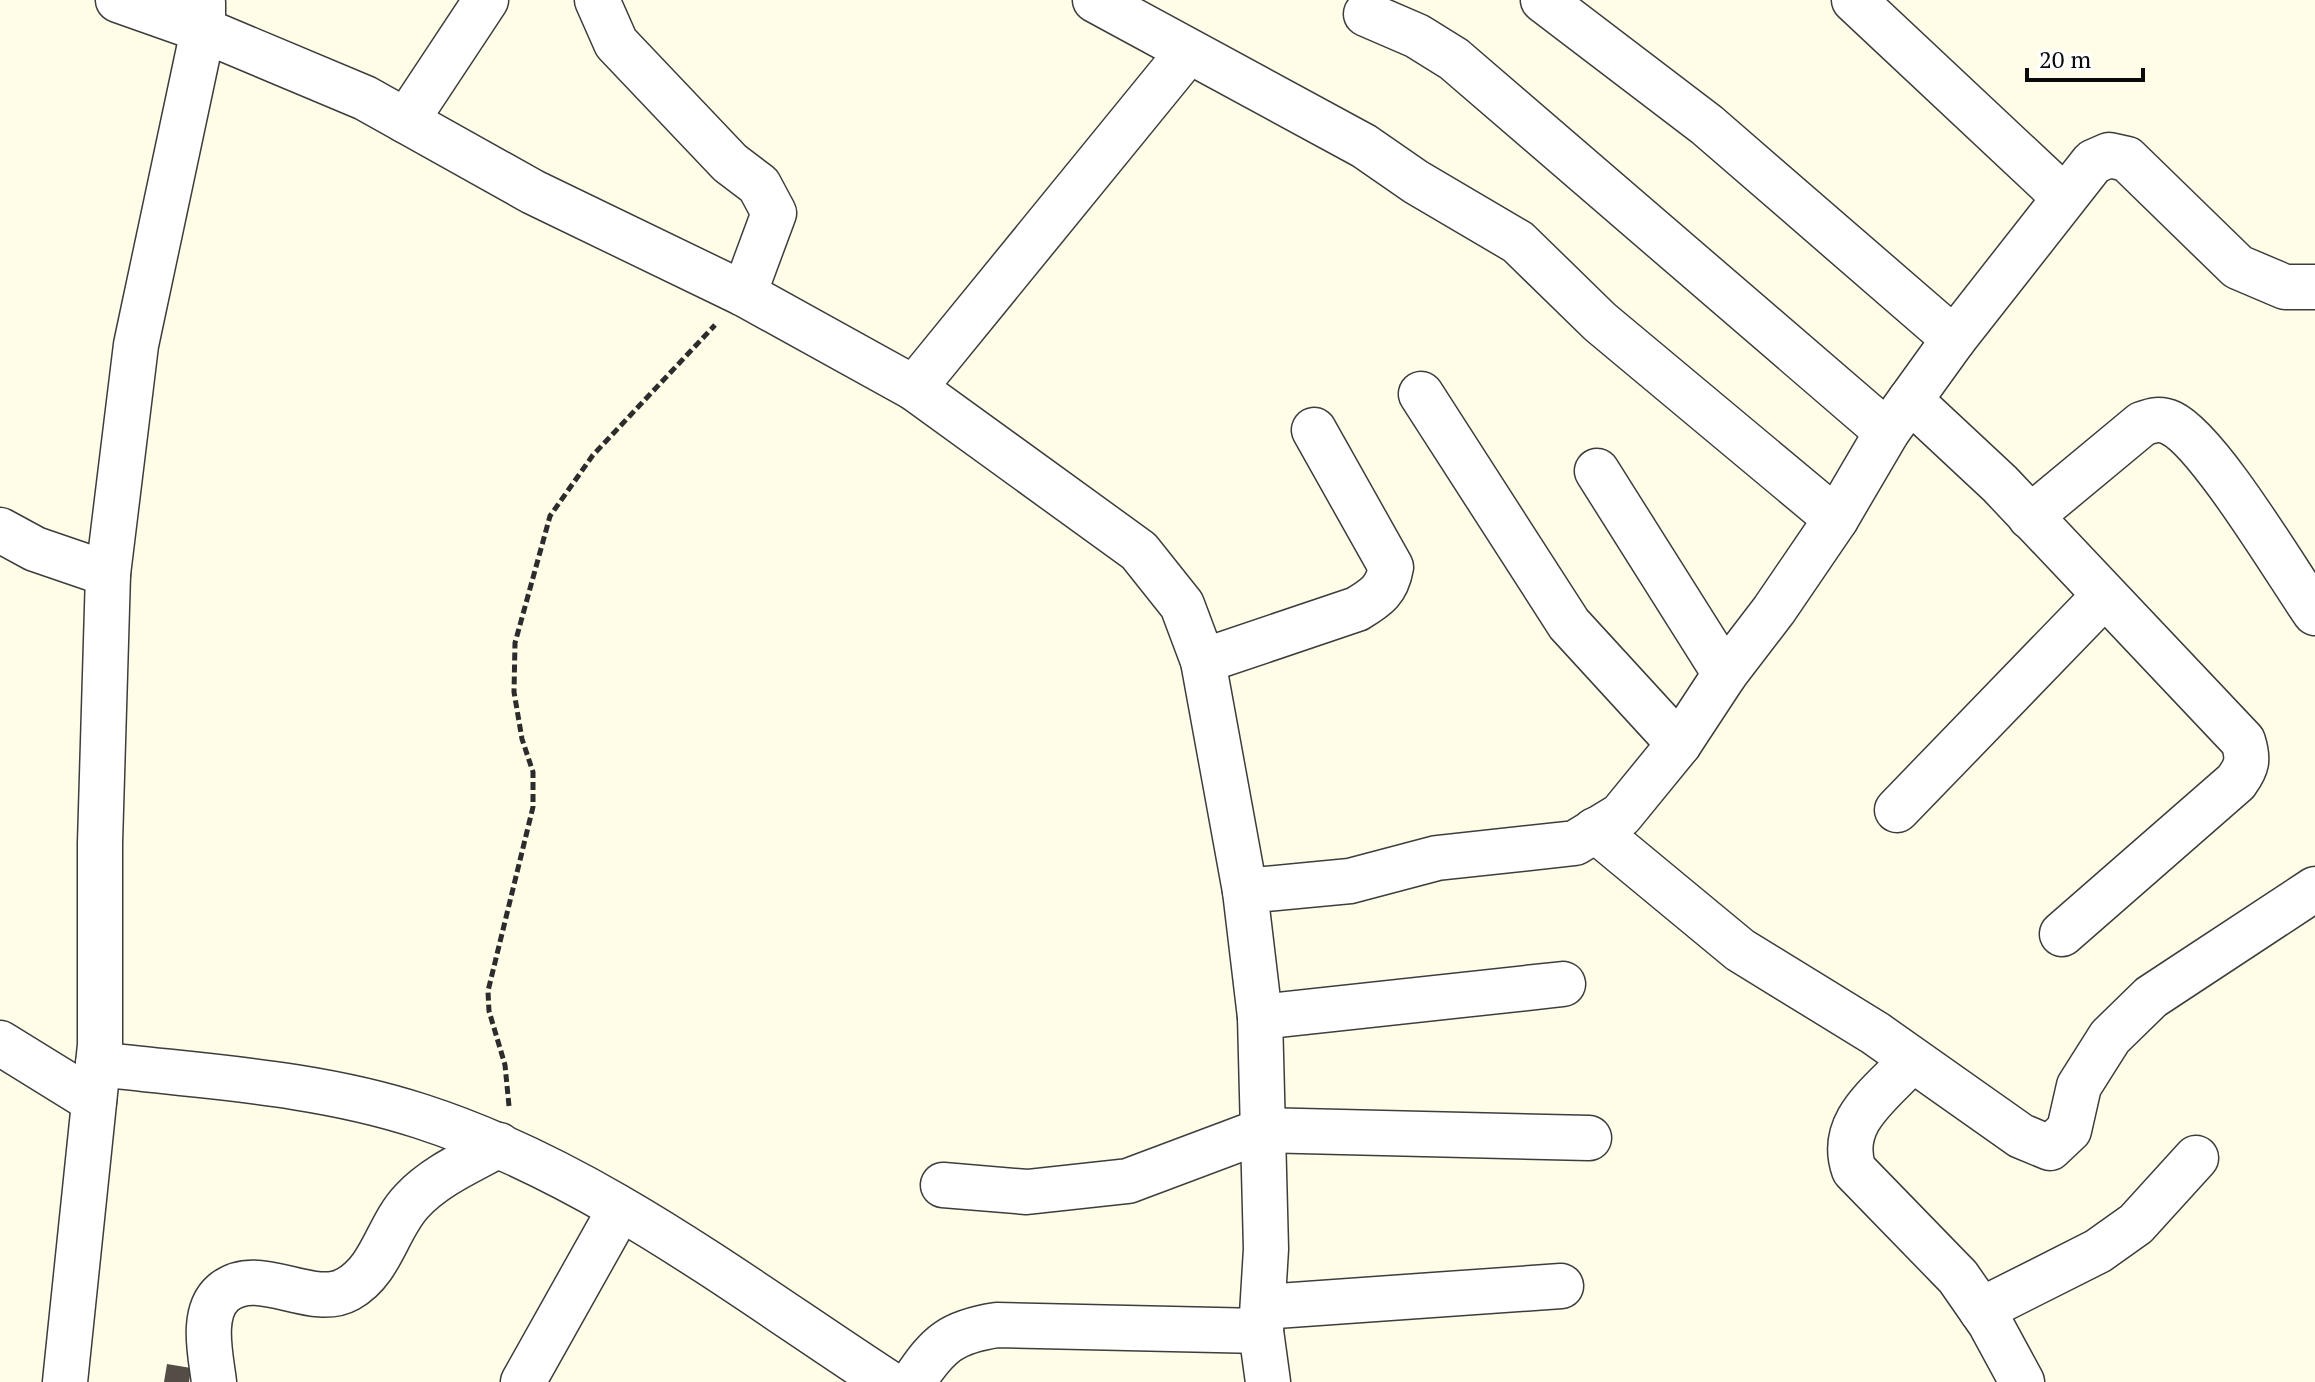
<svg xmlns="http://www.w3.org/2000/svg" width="2315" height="1382" viewBox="0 0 2315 1382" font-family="'PT Serif',serif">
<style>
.building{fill:#544d46}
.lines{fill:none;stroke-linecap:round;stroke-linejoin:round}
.street-casing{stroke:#3d3d3d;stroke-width:47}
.path{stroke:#2c2c2c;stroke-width:5;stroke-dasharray:8 4;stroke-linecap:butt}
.street{stroke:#fff;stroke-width:44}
</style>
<rect width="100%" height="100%" fill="#fffde8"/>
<polygon class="building" points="167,1364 191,1368 189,1382 164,1382"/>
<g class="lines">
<g class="street-casing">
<g id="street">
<polyline points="118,0 203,30 365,98 533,192 744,294 914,388 1139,551 1182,605 1203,661 1245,891"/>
<polyline points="597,0 616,43 730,163 759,185 774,213 744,294"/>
<polyline points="1095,0 1364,146 1416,182 1518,242 1600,322 1836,519"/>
<polyline points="1543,0 1707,125 1954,339"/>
<polyline points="1854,0 2064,197"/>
<polyline points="1366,14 1417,36 1454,59 1887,432"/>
<polyline points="406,121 486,0"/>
<polyline points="914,388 1188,52"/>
<polyline points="1421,394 1569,624 1679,744"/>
<path d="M1910 400 2000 484 2243 741C2249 760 2247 767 2236 782L2062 934"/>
<polyline points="1597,471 1725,674"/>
<path d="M2030 517 2142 424C2153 420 2160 418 2171 423 2209 441 2287 573 2315 613"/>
<polyline points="0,530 35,549 108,574"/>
<path d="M1203 661 1357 609C1377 597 1387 590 1391 567L1314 430"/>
<polyline points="1897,810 2104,596"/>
<polyline points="1595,830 1740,950 1875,1033 2021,1136 2050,1148 2069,1130 2079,1086 2110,1037 2151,997 2315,889"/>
<polyline points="1260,1017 1563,984"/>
<polyline points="0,1043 94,1101"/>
<path d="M1912 1060C1881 1094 1837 1122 1854 1170L1958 1277 1990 1323 2022 1382"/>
<path d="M98 1064C206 1077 316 1082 420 1116 591 1171 738 1285 887 1382"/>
<polyline points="943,1185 1027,1192 1128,1181 1264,1130 1589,1138"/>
<polyline points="1263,1307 1561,1286"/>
<polyline points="1981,1310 2098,1251 2136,1224 2196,1158"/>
<polyline points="65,1382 100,1045 100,843 108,574 136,345 203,30 203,3"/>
<path d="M214 1382C211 1357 200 1313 223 1293 258 1263 311 1310 348 1289 382 1270 387 1227 412 1201 435 1176 470 1161 499 1145"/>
<polyline points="523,1382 620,1209"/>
<path d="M913 1382C938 1344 951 1332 997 1325L1261 1331"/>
<polyline points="1268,1382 1261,1331 1266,1249 1260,1017 1245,891 1350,881 1437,858 1575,843 1621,815 1679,744 1725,674 1774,610 1836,519 1887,432 1954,339 2093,162 2109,155 2127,159 2238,267 2285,287 2315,287"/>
</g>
</g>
<polyline class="path" points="509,1106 505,1065 489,1011 488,991 533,807 533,772 522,739 514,692 515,643 550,516 593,455 715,325"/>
<use href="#street" class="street"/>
</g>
<path d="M2027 68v12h116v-12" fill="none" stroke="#0a0a0a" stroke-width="4"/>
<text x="2039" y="68" font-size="24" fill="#0a0a0a" stroke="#ffffff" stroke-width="6" paint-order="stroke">20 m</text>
</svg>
